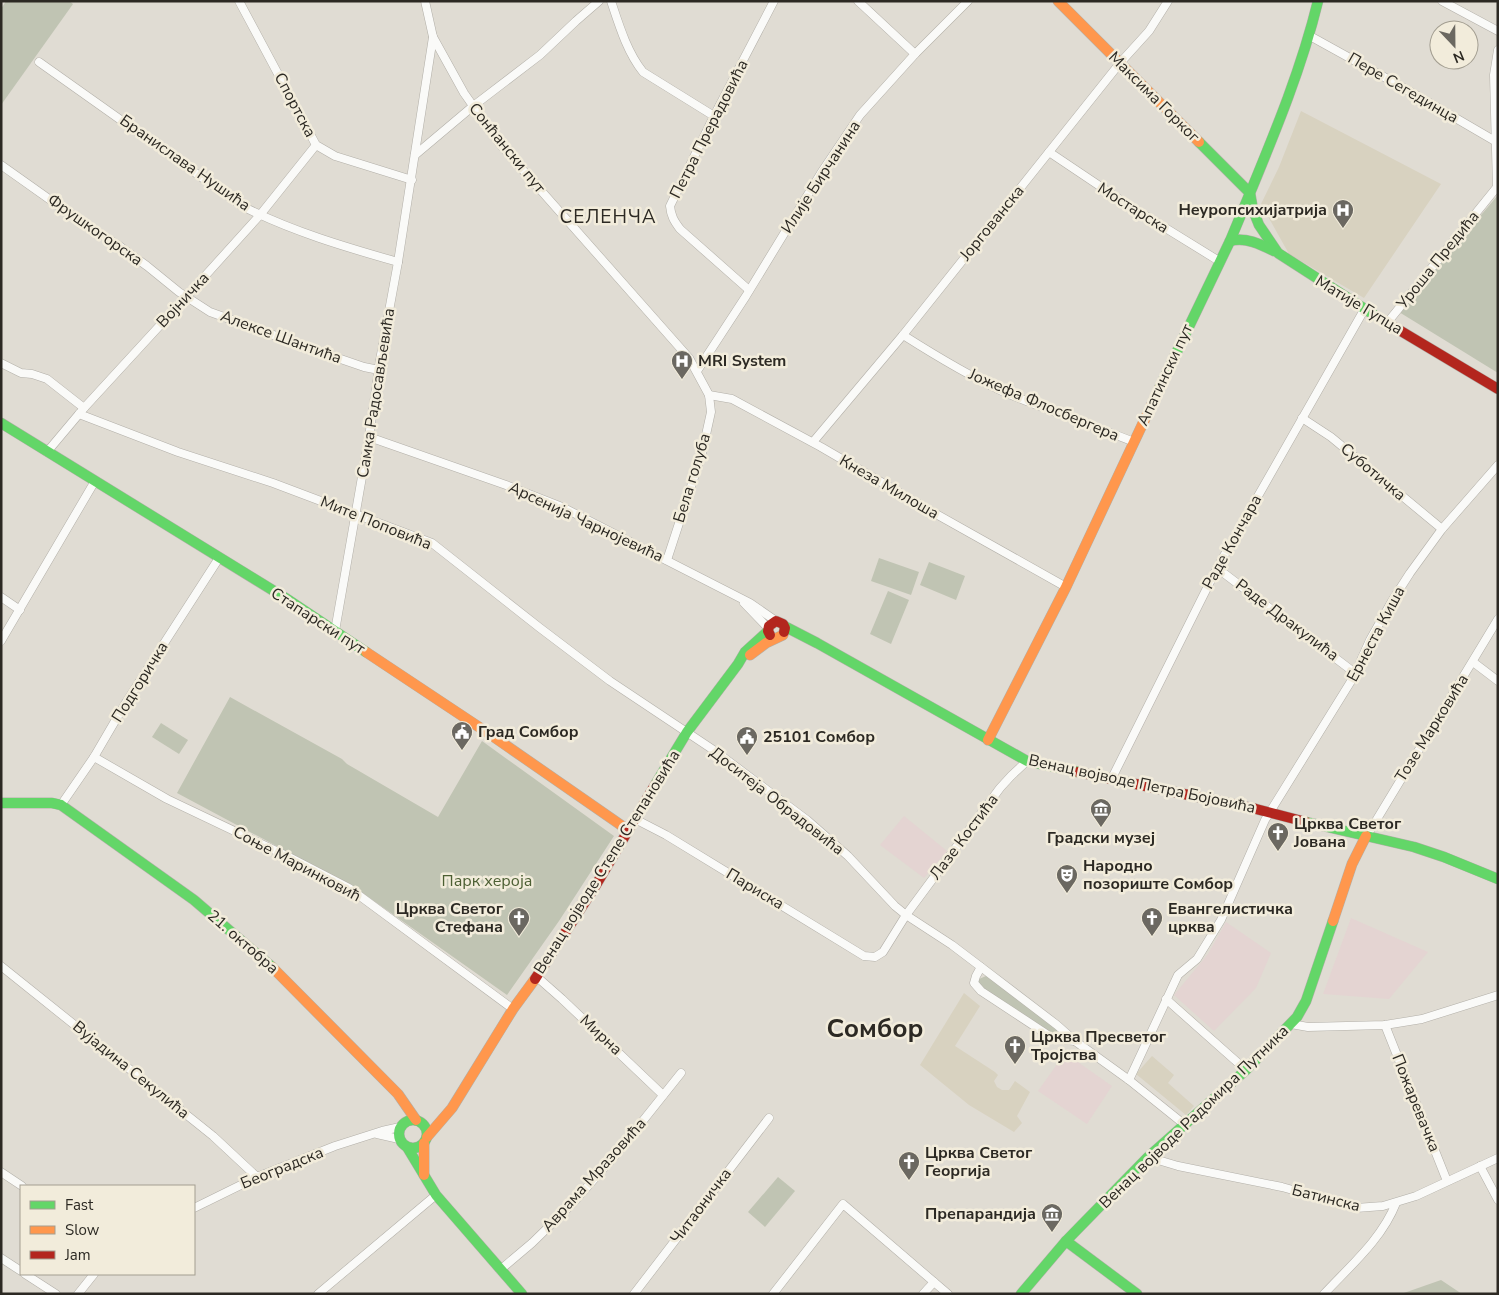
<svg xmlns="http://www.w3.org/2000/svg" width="1499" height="1295" viewBox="0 0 1499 1295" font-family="'Nunito Sans',sans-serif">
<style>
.built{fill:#d8d2c0}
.education{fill:#e4d4d2}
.green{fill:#c0c4b3}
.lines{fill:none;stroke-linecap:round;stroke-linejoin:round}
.street-casing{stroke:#b2afa8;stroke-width:9}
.fast-casing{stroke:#b2afa8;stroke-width:11}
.slow-casing{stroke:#b2afa8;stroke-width:11}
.jam-casing{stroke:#b2afa8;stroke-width:11}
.street{stroke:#fafaf8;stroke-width:8}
.fast{stroke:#63d668;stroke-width:10}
.slow{stroke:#ff974d;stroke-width:10}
.jam{stroke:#b3261e;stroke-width:10}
.labels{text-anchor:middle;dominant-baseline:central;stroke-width:5;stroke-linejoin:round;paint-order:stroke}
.street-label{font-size:16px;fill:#2c2923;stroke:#f2ecdb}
.poi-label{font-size:16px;font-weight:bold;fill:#2c2923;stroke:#f2ecdb;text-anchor:start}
.park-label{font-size:16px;fill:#4c5f33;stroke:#f2ecdb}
.quarter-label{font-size:19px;letter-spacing:1px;fill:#2c2923;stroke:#f2ecdb}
.town-label{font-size:26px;font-weight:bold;fill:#2c2923;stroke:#f2ecdb}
</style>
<rect width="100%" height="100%" fill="#e0dcd3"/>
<g class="built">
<polygon points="1301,111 1441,184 1364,298 1289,254 1261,204 1279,167"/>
<polygon points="964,993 980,1006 955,1046 995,1072 998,1075 994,1081 997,1087 1002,1090 1009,1090 1015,1081 1030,1092 1017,1116 1022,1123 1014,1132 969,1105 920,1065"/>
<polygon points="1152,1056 1174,1075 1168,1083 1194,1106 1186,1115 1136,1074"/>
</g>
<g class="education">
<polygon points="904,816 947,851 924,878 880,845"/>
<polygon points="1351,918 1428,952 1389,999 1323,994"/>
<polygon points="1226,922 1271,953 1256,988 1214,1031 1174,995 1208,954"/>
<polygon points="1065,1053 1112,1086 1087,1124 1038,1091"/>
</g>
<g class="green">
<polygon points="6,1 69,1 73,4 1,105 1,9"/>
<polygon points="1498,195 1498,373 1399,312"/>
<polygon points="879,558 919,572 911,595 871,581"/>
<polygon points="929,562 965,576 956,600 920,585"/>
<polygon points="888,591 909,600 891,644 870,634"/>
<polygon points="230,697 342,759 347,764 438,817 482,741 614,836 559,921 507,995 357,889 177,793"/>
<polygon points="161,723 188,740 179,754 152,737"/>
<polygon points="986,976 990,977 1057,1030 1057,1034 1054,1036 981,989 978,983 979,979"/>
<polygon points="778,1177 795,1191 765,1227 748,1212"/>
<polygon points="1441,1280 1462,1294 1401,1294"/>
</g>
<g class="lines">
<g class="street-casing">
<g id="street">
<polyline points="239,1 316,145 335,156 412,180"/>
<polyline points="425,1 433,37 464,93 499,143 689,358 709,395 711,412 702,453 667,560"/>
<path d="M611 1C619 25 627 52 643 72L714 116"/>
<polyline points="858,1 915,54"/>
<polyline points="1442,1 1498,31"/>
<polyline points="1310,36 1404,88 1495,141"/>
<path d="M39 62 242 206C291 231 345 247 398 262"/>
<polyline points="1049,152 1125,203 1219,261"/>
<polyline points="415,155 472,107 540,55 576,21 599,1"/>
<polyline points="1,165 80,221 118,245 147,266 179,292 210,312 329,355 364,367 379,370"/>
<path d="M749 290 680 229C674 221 671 216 670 206L714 116 774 1"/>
<polyline points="1387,323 1497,187 1494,75 1498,50"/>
<path d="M903 335C936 356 969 376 1004 392 1047 410 1091 425 1134 442"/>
<polyline points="1,363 21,373 32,374 47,379 84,408"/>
<polyline points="697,371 746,296 821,173 860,115 915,54 968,1"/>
<polyline points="709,395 732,399 821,447 929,510 1066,587"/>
<polyline points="79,414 178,452 273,483 432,543 540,628 610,681 715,751 807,820 848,856 895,906 906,915 952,945 981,967 1057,1025 1075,1041 1129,1080 1185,1125"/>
<polyline points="1302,418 1331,437 1442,529"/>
<polyline points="369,437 506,485 562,507 750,603 776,621"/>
<polyline points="813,442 903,335 1120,63 1149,31 1168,1"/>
<polyline points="47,452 84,408 186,297 260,215 316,145"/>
<polyline points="1217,568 1355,673"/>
<polyline points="1,597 20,610"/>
<polyline points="744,603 768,628"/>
<polyline points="335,631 369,437 380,360 398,262 433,37"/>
<polyline points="1,641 95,481"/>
<polyline points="1473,662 1498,681"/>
<polyline points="94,757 167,799 289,857 349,888 513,1009"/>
<polyline points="1111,780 1217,568 1364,310"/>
<polyline points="61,805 94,757 125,704 219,558"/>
<polyline points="635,819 666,835 864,956 875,957 883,952 906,915 1000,788 1011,776 1027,761"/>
<polyline points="1366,836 1371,829 1498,619"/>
<polyline points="1,966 213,1136 257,1177"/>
<polyline points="981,967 976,976 974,983 981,991 1054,1039 1075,1041"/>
<polyline points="537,977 562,999 663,1095"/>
<polyline points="1166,999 1246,1070"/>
<polyline points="1291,1024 1308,1027 1385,1025 1422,1019 1498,995"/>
<polyline points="1385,1025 1447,1181"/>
<polyline points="1129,1080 1178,975 1197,959 1221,920 1265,820 1353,678 1370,640 1392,601 1410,573 1442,529 1498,465"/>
<polyline points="377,1134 399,1139"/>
<polyline points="1148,1157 1178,1166 1282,1187 1356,1208 1383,1206 1416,1196 1498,1158"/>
<polyline points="1480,1166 1498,1200"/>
<polyline points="1,1172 22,1186"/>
<polyline points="194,1208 257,1177 335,1146 382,1131 400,1127"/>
<polyline points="1,1258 21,1271"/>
<polyline points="500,1270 532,1243 572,1204 618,1152 681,1073"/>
<polyline points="25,1274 56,1294"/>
<polyline points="78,1294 94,1274"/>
<polyline points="318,1294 436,1195"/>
<polyline points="634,1294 769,1118"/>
<polyline points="773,1294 843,1204 948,1294"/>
<polyline points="923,1294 934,1282"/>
<path d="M1324 1294C1350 1266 1382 1239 1396 1203"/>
</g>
</g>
<g class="fast-casing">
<g id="fast">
<path d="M1318 1C1302 67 1276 130 1250 193L1253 210 1259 225 1278 253 1379 318"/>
<path d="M1230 241C1246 237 1260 244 1274 251"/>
<polyline points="1159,389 1230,241 1250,193 1199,142"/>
<polyline points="1,423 287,599 366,652"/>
<polyline points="784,626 817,643 1027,761 1078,772"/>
<polyline points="655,785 687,732 738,664 745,652 768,631"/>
<polyline points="1,803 52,803 61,805 194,900 272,967"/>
<polyline points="1306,822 1414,847 1444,857 1498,879"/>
<circle cx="413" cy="1134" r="14"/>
<polyline points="407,1147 436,1195 522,1294"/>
<polyline points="1066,1241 1137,1294"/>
<polyline points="1021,1294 1066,1241 1148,1157 1246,1070 1297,1017 1306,1001 1333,921"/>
</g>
</g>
<g class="slow-casing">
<g id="slow">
<polyline points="1058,1 1199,142"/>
<polyline points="366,652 494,737 628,830"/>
<polyline points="750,655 766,643 783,635"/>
<polyline points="988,740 1066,587 1159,389"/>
<polyline points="1333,921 1352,864 1366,836"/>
<polyline points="272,967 398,1094 416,1120"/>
<polyline points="427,1137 452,1108 513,1009 535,979"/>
<polyline points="424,1143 424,1175"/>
</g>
</g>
<g class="jam-casing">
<g id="jam">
<polyline points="1379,318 1498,389"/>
<polyline points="770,635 768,631 769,626 776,621 783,624 785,628 784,632"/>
<polyline points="1078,772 1256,809 1306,822"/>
<polyline points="535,979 596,885 655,785"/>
</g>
</g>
<use href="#street" class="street"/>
<use href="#fast" class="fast"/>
<use href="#slow" class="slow"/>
<use href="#jam" class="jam"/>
</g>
<defs>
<g id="hospital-pin" transform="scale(1.125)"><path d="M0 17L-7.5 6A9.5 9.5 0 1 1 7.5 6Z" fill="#6b6861" stroke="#f2ecdb"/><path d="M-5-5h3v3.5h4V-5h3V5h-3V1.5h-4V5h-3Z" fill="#fff"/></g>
<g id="civic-pin" transform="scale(1.125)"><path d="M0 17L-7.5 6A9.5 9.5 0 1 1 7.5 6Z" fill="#6b6861" stroke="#f2ecdb"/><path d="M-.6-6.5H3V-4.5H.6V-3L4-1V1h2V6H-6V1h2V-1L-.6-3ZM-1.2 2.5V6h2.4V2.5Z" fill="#fff"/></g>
<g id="museum-pin" transform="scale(1.125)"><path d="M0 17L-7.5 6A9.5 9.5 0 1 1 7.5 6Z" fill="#6b6861" stroke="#f2ecdb"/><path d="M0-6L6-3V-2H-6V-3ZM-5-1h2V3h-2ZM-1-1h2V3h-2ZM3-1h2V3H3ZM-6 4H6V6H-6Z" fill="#fff"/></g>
<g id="church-pin" transform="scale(1.125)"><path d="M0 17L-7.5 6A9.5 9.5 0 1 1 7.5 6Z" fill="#6b6861" stroke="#f2ecdb"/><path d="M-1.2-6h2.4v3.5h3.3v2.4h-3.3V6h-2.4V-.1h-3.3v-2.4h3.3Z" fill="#fff"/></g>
<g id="theatre-pin" transform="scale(1.125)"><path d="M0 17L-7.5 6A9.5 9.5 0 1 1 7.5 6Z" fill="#6b6861" stroke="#f2ecdb"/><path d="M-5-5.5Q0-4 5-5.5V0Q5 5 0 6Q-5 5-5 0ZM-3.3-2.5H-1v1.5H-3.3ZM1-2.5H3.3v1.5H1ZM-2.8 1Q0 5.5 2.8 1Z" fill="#fff"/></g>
</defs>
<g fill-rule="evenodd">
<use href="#hospital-pin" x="1343" y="210"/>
<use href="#hospital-pin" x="682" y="361"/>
<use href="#civic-pin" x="462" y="732"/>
<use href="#civic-pin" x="747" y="737"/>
<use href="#museum-pin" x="1101" y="809"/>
<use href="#church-pin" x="1278" y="833"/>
<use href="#theatre-pin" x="1067" y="875"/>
<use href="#church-pin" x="519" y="918"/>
<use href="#church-pin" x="1152" y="918"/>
<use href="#church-pin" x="1015" y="1046"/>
<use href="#church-pin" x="909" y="1162"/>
<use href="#museum-pin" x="1052" y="1214"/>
</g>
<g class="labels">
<g class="street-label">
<text transform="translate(1403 88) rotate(30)">Пере Сегединца</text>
<text transform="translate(1154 97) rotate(45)">Максима Горког</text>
<text transform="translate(295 105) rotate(62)">Спортска</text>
<text transform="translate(709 129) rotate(-63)">Петра Прерадовића</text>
<text transform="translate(507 148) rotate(51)">Сонћански пут</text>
<text transform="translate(185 163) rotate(35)">Бранислава Нушића</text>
<text transform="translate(821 177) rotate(-57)">Илије Бирчанина</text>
<text transform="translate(1133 208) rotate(32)">Мостарска</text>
<text transform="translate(992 223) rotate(-51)">Јоргованска</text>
<text transform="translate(95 230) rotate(35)">Фрушкогорска</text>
<text transform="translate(1438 260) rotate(-51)">Уроша Предића</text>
<text transform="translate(183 300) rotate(-47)">Војничка</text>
<text transform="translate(1359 305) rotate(31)">Матије Гупца</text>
<text transform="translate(281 337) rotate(20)">Алексе Шантића</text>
<text transform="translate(1165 375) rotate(-65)">Апатински пут</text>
<text transform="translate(376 393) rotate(-81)">Самка Радосављевића</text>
<text transform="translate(1044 405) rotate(23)">Јожефа Флосбергера</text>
<text transform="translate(1373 472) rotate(40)">Суботичка</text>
<text transform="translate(692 478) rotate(-73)">Бела голуба</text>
<text transform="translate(889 487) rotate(30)">Кнеза Милоша</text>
<text transform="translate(586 522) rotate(25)">Арсенија Чарнојевића</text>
<text transform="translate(376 523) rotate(22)">Мите Поповића</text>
<text transform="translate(1232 542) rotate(-61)">Раде Кончара</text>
<text transform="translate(1287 620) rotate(37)">Раде Дракулића</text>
<text transform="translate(318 621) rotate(33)">Стапарски пут</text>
<text transform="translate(1376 634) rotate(-62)">Ернеста Киша</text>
<text transform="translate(140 682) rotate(-58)">Подгоричка</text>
<text transform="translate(1432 728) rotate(-58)">Тозе Марковића</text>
<text transform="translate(1142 784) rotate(12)">Венац војводе Петра Бојовића</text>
<text transform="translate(777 801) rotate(38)">Доситеја Обрадовића</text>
<text transform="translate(964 837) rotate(-53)">Лазе Костића</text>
<text transform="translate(607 862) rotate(-58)">Венац војводе Степе Степановића</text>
<text transform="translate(297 864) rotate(28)">Соње Маринковић</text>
<text transform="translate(755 889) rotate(31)">Париска</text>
<text transform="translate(243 942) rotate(41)">21. октобра</text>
<text transform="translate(601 1035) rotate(43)">Мирна</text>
<text transform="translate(131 1070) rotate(39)">Вујадина Секулића</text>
<text transform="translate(1416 1103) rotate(68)">Пожаревачка</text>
<text transform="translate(1194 1117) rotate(-44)">Венац војводе Радомира Путника</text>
<text transform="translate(282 1168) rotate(-22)">Београдска</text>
<text transform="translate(594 1175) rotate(-48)">Аврама Мразовића</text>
<text transform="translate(1326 1198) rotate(14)">Батинска</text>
<text transform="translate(701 1206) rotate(-53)">Читаоничка</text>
</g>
<g class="poi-label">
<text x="1327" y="210" text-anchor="end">Неуропсихијатрија</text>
<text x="698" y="361">MRI System</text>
<text x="478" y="732">Град Сомбор</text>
<text x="763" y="737">25101 Сомбор</text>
<text x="1294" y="824">Црква Светог<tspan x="1294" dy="18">Јована</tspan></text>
<text x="1101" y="838" text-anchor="middle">Градски музеј</text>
<text x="1083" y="866">Народно<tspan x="1083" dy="18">позориште Сомбор</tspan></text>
<text x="503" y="909" text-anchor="end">Црква Светог<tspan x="503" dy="18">Стефана</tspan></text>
<text x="1168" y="909">Евангелистичка<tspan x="1168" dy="18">црква</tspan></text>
<text x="1031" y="1037">Црква Пресветог<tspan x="1031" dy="18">Тројства</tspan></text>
<text x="925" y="1153">Црква Светог<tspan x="925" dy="18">Георгија</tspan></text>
<text x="1036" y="1214" text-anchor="end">Препарандија</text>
</g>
<g class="park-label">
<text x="487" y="881">Парк хероја</text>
</g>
<g class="quarter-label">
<text x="608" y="217">СЕЛЕНЧА</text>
</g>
<g class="town-label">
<text x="875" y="1028">Сомбор</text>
</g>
</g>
<rect width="1499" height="1295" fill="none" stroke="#2c2923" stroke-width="5"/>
<rect x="20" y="1185" width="175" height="90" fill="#f2ecdb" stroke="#a39e91"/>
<rect x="30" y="1201" width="25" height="8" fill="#63d668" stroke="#a39e91"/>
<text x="65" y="1210" font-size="15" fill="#2c2923">Fast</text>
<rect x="30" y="1226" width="25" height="8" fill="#ff974d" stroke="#a39e91"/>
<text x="65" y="1235" font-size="15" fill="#2c2923">Slow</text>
<rect x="30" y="1251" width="25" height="8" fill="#b3261e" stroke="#a39e91"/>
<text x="65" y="1260" font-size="15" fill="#2c2923">Jam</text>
<g transform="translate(1454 45) rotate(158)"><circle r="24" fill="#f2ecdb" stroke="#a39e91"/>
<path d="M0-4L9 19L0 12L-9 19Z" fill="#6b6861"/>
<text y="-8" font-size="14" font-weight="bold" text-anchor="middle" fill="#2c2923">N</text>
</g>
</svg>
